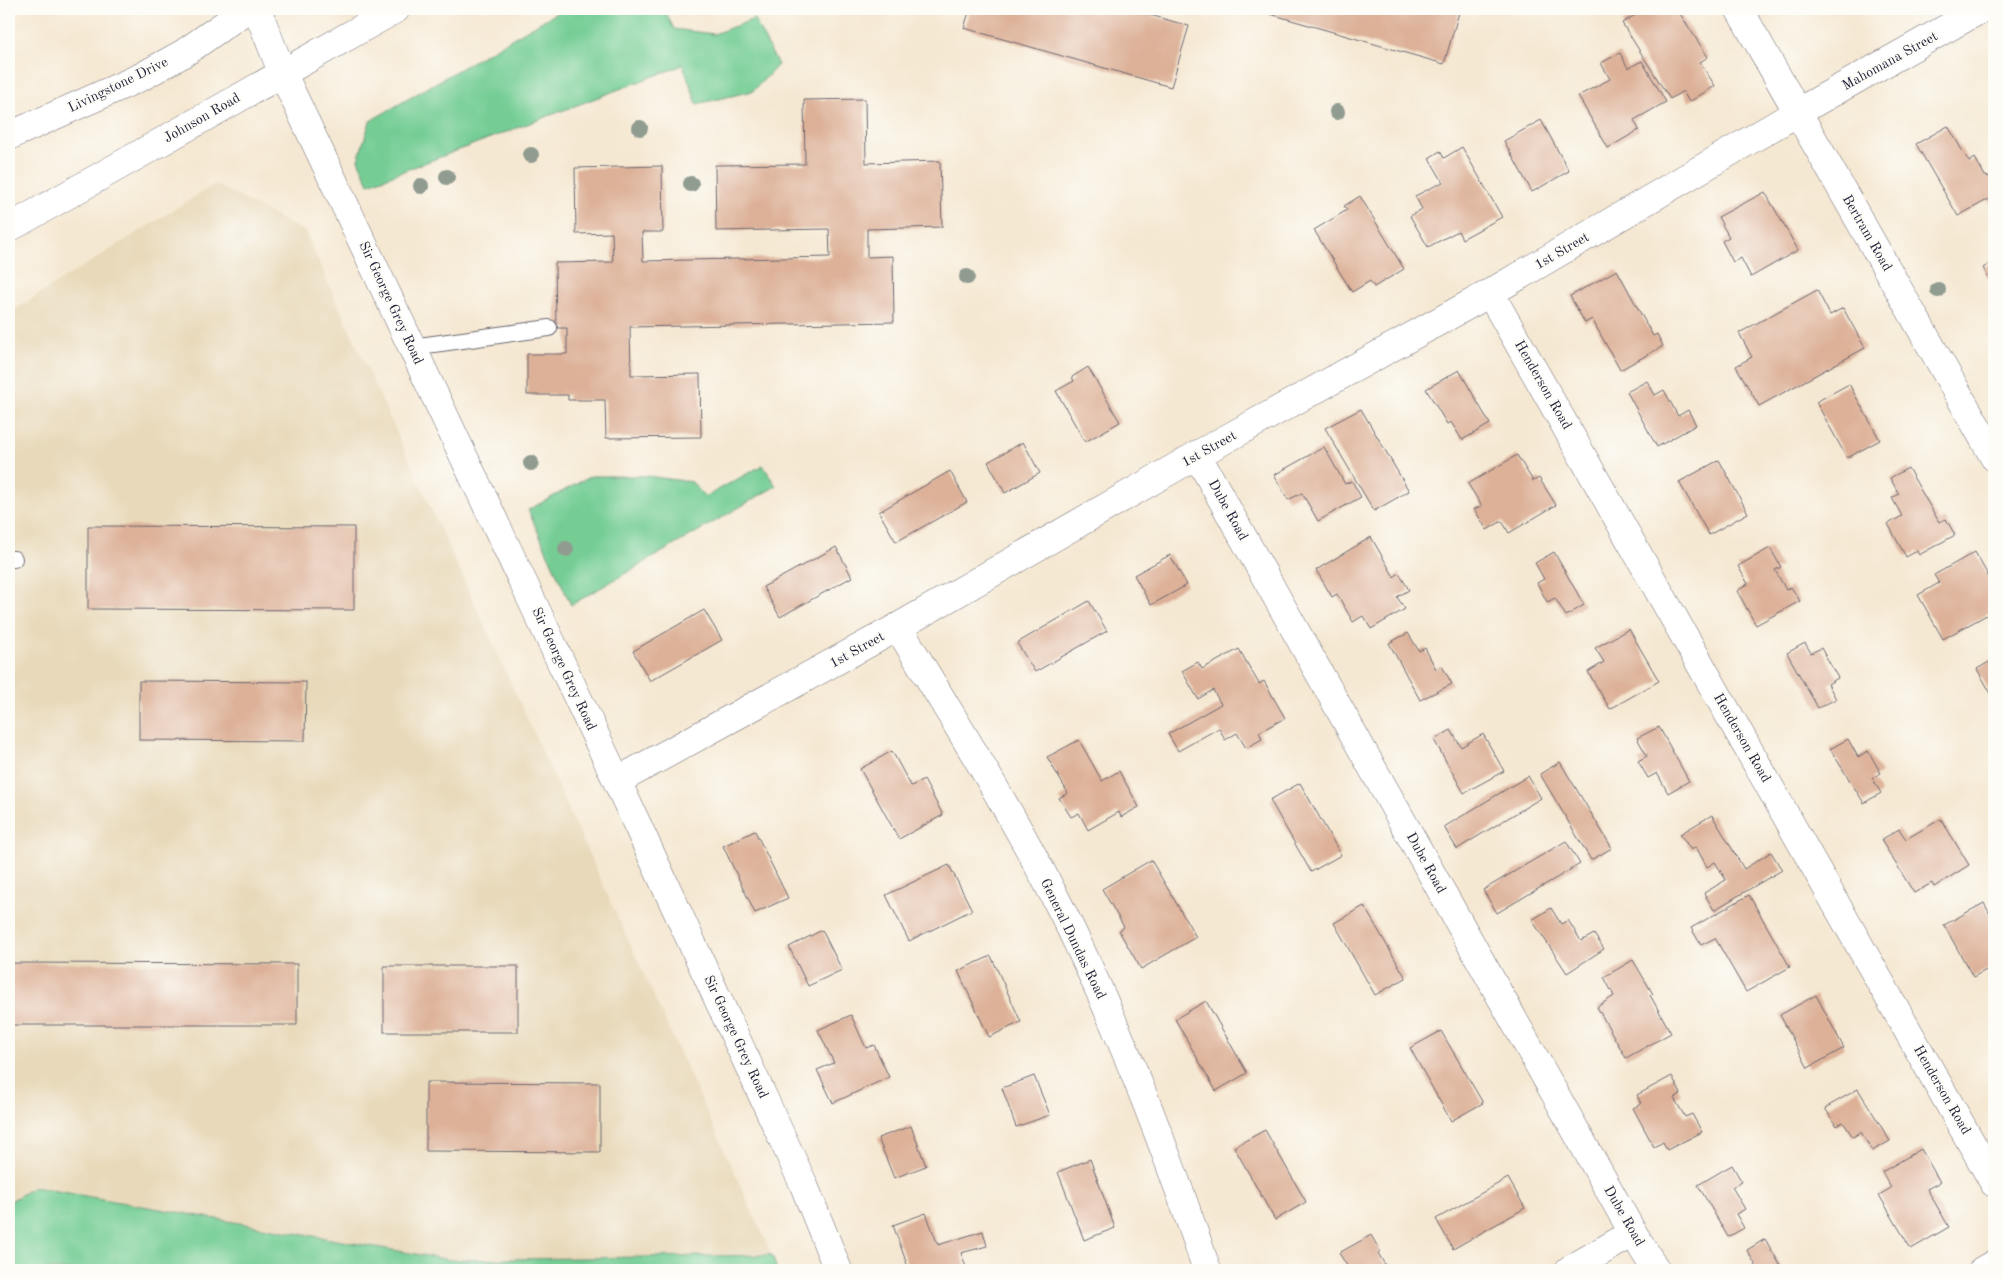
<svg xmlns="http://www.w3.org/2000/svg" width="2003" height="1279" viewBox="0 0 2003 1279" font-family="'Old Standard TT',serif">
<style>
.built{fill:#e8d9ba}
.green{fill:#74cd94;stroke:#4b7868}
.building{fill:#ddb198}
.lines{fill:none;stroke-linecap:round;stroke-linejoin:round}
.service-casing{stroke:#6c6770;stroke-width:18}
.minor-casing{stroke:#6c6770;stroke-width:29}
.tertiary-casing{stroke:#6c6770;stroke-width:29}
.service{stroke:#fff;stroke-width:16}
.minor{stroke:#fff;stroke-width:28}
.tertiary{stroke:#fff;stroke-width:28}
.tree{fill:#919c90}
.labels{text-anchor:middle;dominant-baseline:central;stroke-width:4.5;stroke-linejoin:round;paint-order:stroke}
.street-label{font-size:14px;fill:#22223b;stroke:#fdfcf7}
</style>
<rect width="100%" height="100%" fill="#fdfcf7"/>
<filter id="ink" filterUnits="userSpaceOnUse"><feTurbulence type="fractalNoise" baseFrequency=".02" numOctaves="2"/><feDisplacementMap in="SourceGraphic" scale="10" xChannelSelector="R" yChannelSelector="G"/><feConvolveMatrix kernelMatrix="1 2 1 2 8 2 1 2 1" color-interpolation-filters="sRGB"/></filter>
<filter id="wash" filterUnits="userSpaceOnUse"><feTurbulence type="fractalNoise" baseFrequency=".0096" numOctaves="4" result="noise"/><feDisplacementMap in="SourceGraphic" scale="20" xChannelSelector="R" yChannelSelector="G"/><feGaussianBlur stdDeviation="1.12" result="paint"/><feColorMatrix in="noise" values="0 0 0 0 0 0 0 0 0 0 0 0 0 0 0 0 0 1.4 0 .05"/><feComposite in="paint" operator="in"/></filter>
<g filter="url(#wash)">
<rect width="100%" height="100%" fill="#f5e8d2"/>
<polygon class="built" points="215,184 305,232 772,1255 450,1260 34,1187 9,1202 9,313"/>
<g class="green">
<polygon points="563,9 664,9 674,29 714,34 754,19 778,65 753,91 697,104 683,65 369,184 358,160 370,121"/>
<polygon points="763,465 776,486 571,605 528,510 591,476 647,476 692,482 705,497"/>
<polygon points="34,1187 450,1260 772,1255 777,1270 9,1270 9,1202"/>
</g>
<g id="blocks">
<g class="building">
<polygon points="970,9 1129,9 1189,26 1171,87 964,28"/>
<polygon points="1253,9 1460,9 1444,64"/>
<polygon points="1645,9 1677,9 1708,57 1700,62 1715,86 1689,102 1683,91 1670,99 1622,23"/>
<polygon points="1620,53 1628,68 1642,61 1666,102 1634,120 1639,130 1608,148 1578,96 1610,79 1601,63"/>
<polygon points="865,99 866,163 940,161 942,227 867,229 867,257 893,256 894,322 630,327 631,375 700,374 701,437 606,438 605,400 568,400 568,395 527,395 527,354 567,354 567,328 556,328 555,263 613,262 612,233 576,234 575,168 662,166 663,232 642,232 643,261 830,257 829,229 716,231 715,165 805,164 804,100"/>
<polygon points="1541,120 1569,171 1532,192 1504,141"/>
<polygon points="1948,126 1969,162 1975,158 1985,176 1994,178 1994,208 1989,199 1958,216 1916,144"/>
<polygon points="1462,147 1502,217 1462,239 1458,231 1428,247 1410,216 1422,209 1415,196 1443,182 1429,158 1440,151 1444,158"/>
<polygon points="1765,192 1798,250 1751,277 1741,258 1733,262 1722,241 1729,237 1718,217"/>
<polygon points="1360,196 1404,269 1374,287 1370,281 1352,292 1314,230 1347,210 1344,206"/>
<polygon points="1994,261 1994,288 1983,268"/>
<polygon points="1617,270 1653,336 1657,334 1663,346 1620,370 1592,319 1585,323 1570,296"/>
<polygon points="1817,290 1830,315 1843,308 1865,348 1759,406 1736,366 1752,357 1739,333"/>
<polygon points="1088,367 1120,422 1085,442 1056,391 1074,381 1072,377"/>
<polygon points="1459,370 1490,424 1462,440 1451,422 1447,424 1426,389"/>
<polygon points="1647,381 1655,395 1664,390 1678,416 1688,410 1696,425 1657,447 1627,392"/>
<polygon points="1849,384 1880,440 1847,458 1816,402"/>
<polygon points="1361,409 1409,491 1374,511 1325,428"/>
<polygon points="1023,442 1040,473 1005,493 988,462"/>
<polygon points="1324,447 1345,484 1352,481 1361,497 1318,521 1302,493 1288,500 1274,475"/>
<polygon points="1517,455 1533,481 1539,478 1556,505 1509,533 1502,521 1487,530 1474,509 1482,506 1468,484"/>
<polygon points="1719,460 1748,513 1709,535 1679,482"/>
<polygon points="1908,468 1939,522 1946,519 1955,535 1919,555 1917,551 1906,557 1888,524 1902,516 1892,498 1899,494 1890,478"/>
<polygon points="950,471 967,502 896,542 879,512"/>
<polygon points="88,526 354,527 354,610 88,609"/>
<polygon points="1371,537 1394,577 1399,573 1409,590 1397,597 1405,609 1371,629 1363,616 1353,622 1337,594 1332,597 1316,570"/>
<polygon points="836,547 852,577 780,617 763,587"/>
<polygon points="1770,548 1781,567 1775,570 1786,590 1791,587 1800,601 1756,625 1737,591 1748,584 1738,566"/>
<polygon points="1554,552 1584,605 1566,616 1555,598 1547,602 1537,583 1544,579 1535,563"/>
<polygon points="1975,552 1994,586 1994,611 1943,639 1918,595 1939,583 1934,575"/>
<polygon points="1170,555 1187,585 1151,605 1134,575"/>
<polygon points="1089,601 1107,631 1035,672 1017,643"/>
<polygon points="704,610 722,640 650,681 633,651"/>
<polygon points="1629,629 1659,681 1610,709 1588,672 1604,662 1595,648"/>
<polygon points="1408,633 1419,651 1425,648 1436,669 1442,666 1452,684 1420,700 1389,643"/>
<polygon points="1805,643 1811,653 1821,648 1838,678 1828,684 1836,699 1818,708 1787,653"/>
<polygon points="1239,649 1259,684 1264,681 1285,718 1259,732 1262,739 1246,748 1237,733 1225,740 1219,728 1178,751 1168,734 1221,704 1213,690 1198,699 1182,671 1198,662 1202,669"/>
<polygon points="1994,659 1994,699 1977,669"/>
<polygon points="139,681 306,682 305,741 139,740"/>
<polygon points="1659,727 1689,781 1668,793 1657,773 1648,778 1638,761 1647,756 1637,738"/>
<polygon points="1451,730 1461,747 1483,734 1504,771 1464,793 1434,740"/>
<polygon points="1848,739 1858,757 1868,751 1881,773 1872,778 1881,793 1864,803 1830,749"/>
<polygon points="1079,740 1102,781 1119,771 1139,807 1121,817 1119,812 1088,830 1079,813 1071,817 1059,798 1068,793 1047,757"/>
<polygon points="892,751 911,786 924,780 943,815 899,839 860,769"/>
<polygon points="1560,762 1612,848 1591,860 1540,774"/>
<polygon points="1528,776 1541,798 1457,849 1444,827"/>
<polygon points="1300,783 1341,855 1311,872 1270,800"/>
<polygon points="1712,815 1744,869 1771,852 1782,870 1714,910 1704,893 1726,880 1715,862 1707,867 1696,847 1691,850 1680,834"/>
<polygon points="1941,819 1969,865 1934,887 1932,883 1914,893 1881,840 1899,829 1906,839"/>
<polygon points="755,831 788,898 755,913 723,846"/>
<polygon points="1566,841 1580,864 1497,913 1483,890"/>
<polygon points="1151,860 1196,937 1141,969 1119,931 1124,927 1102,889"/>
<polygon points="949,865 972,910 909,941 886,895"/>
<polygon points="1749,895 1790,967 1746,992 1715,938 1701,945 1691,928"/>
<polygon points="1984,903 1991,916 1994,914 1994,976 1990,968 1973,977 1944,925"/>
<polygon points="1364,906 1406,978 1375,995 1334,923"/>
<polygon points="1551,908 1561,924 1568,920 1581,941 1594,934 1604,949 1567,973 1532,920"/>
<polygon points="822,930 842,970 808,986 789,947"/>
<polygon points="991,956 1021,1022 989,1037 958,971"/>
<polygon points="1633,960 1653,994 1650,995 1671,1033 1626,1058 1597,1007 1614,996 1604,977"/>
<polygon points="9,963 297,964 297,1025 9,1025"/>
<rect x="384" y="966" width="134" height="66"/>
<polygon points="1816,995 1844,1048 1808,1068 1780,1015"/>
<polygon points="1206,1001 1247,1073 1216,1091 1175,1019"/>
<polygon points="851,1015 866,1048 874,1045 889,1077 833,1103 817,1070 834,1063 818,1030"/>
<polygon points="1441,1031 1483,1103 1451,1121 1410,1048"/>
<polygon points="1034,1076 1050,1115 1016,1127 1002,1088"/>
<polygon points="1672,1076 1681,1094 1674,1098 1685,1117 1692,1114 1702,1132 1667,1150 1663,1142 1654,1147 1633,1108 1641,1104 1637,1095"/>
<polygon points="426,1082 600,1083 600,1152 426,1151"/>
<polygon points="1858,1089 1890,1141 1872,1151 1861,1132 1853,1137 1843,1122 1836,1126 1825,1108"/>
<polygon points="911,1126 926,1166 894,1178 878,1138"/>
<polygon points="1265,1130 1306,1202 1275,1220 1234,1147"/>
<polygon points="1921,1149 1940,1182 1927,1189 1949,1227 1911,1249 1879,1195 1891,1188 1882,1172"/>
<polygon points="1090,1159 1115,1228 1084,1240 1058,1172"/>
<polygon points="1732,1165 1742,1182 1732,1187 1745,1209 1736,1214 1744,1228 1728,1237 1698,1185"/>
<polygon points="1508,1178 1525,1208 1453,1249 1436,1219"/>
<polygon points="926,1213 938,1245 983,1231 987,1246 961,1253 967,1270 909,1270 893,1225"/>
<polygon points="1371,1235 1380,1251 1378,1253 1388,1270 1346,1270 1349,1269 1339,1253"/>
<polygon points="1765,1239 1783,1270 1749,1270 1756,1266 1747,1250"/>
</g>
</g>
</g>
<g filter="url(#ink)">
<use href="#blocks" fill-opacity="0" stroke="#6c6770" stroke-width="1"/>
<g class="lines">
<g class="service-casing">
<g id="service">
<polyline points="412,347 549,328"/>
<polyline points="9,559 14,559"/>
</g>
</g>
<g class="minor-casing">
<g id="minor">
<polyline points="257,9 282,72 617,781 803,1183 838,1270"/>
<polyline points="9,136 141,77 184,53 247,9"/>
<polyline points="1490,293 1994,1183"/>
<polyline points="1197,455 1633,1233 1656,1270"/>
<path d="M898 627C956 723 1016 819 1066 919 1121 1032 1167 1151 1207 1270"/>
<polyline points="617,781 898,627 1197,455 1490,293 1798,112 1981,9"/>
<polyline points="1569,1270 1633,1233"/>
<polyline points="1983,1270 1994,1264"/>
</g>
</g>
<g class="tertiary-casing">
<g id="tertiary">
<polyline points="1739,9 1994,457"/>
<polyline points="9,228 396,9"/>
</g>
</g>
<use href="#service" class="service"/>
<use href="#minor" class="minor"/>
<use href="#tertiary" class="tertiary"/>
</g>
<g class="tree">
<circle cx="1337" cy="112" r="8"/>
<circle cx="640" cy="128" r="8"/>
<circle cx="531" cy="155" r="8"/>
<circle cx="447" cy="177" r="8"/>
<circle cx="691" cy="184" r="8"/>
<circle cx="421" cy="186" r="8"/>
<circle cx="967" cy="277" r="8"/>
<circle cx="1938" cy="290" r="8"/>
<circle cx="531" cy="463" r="8"/>
<circle cx="566" cy="549" r="8"/>
</g>
</g>
<g class="labels">
<g class="street-label">
<text transform="translate(1890 61) rotate(-29)">Mahomana Street</text>
<text transform="translate(118 85) rotate(-26)">Livingstone Drive</text>
<text transform="translate(202 118) rotate(-30)">Johnson Road</text>
<text transform="translate(1867 233) rotate(60)">Bertram Road</text>
<text transform="translate(1562 251) rotate(-30)">1st Street</text>
<text transform="translate(391 303) rotate(65)">Sir George Grey Road</text>
<text transform="translate(1543 385) rotate(60)">Henderson Road</text>
<text transform="translate(1209 449) rotate(-29)">1st Street</text>
<text transform="translate(1228 510) rotate(61)">Dube Road</text>
<text transform="translate(857 650) rotate(-29)">1st Street</text>
<text transform="translate(564 669) rotate(65)">Sir George Grey Road</text>
<text transform="translate(1742 738) rotate(60)">Henderson Road</text>
<text transform="translate(1426 863) rotate(61)">Dube Road</text>
<text transform="translate(1073 939) rotate(64)">General Dundas Road</text>
<text transform="translate(736 1037) rotate(65)">Sir George Grey Road</text>
<text transform="translate(1942 1090) rotate(60)">Henderson Road</text>
<text transform="translate(1624 1216) rotate(60)">Dube Road</text>
</g>
</g>
<rect width="2003" height="1279" fill="none" stroke="#fdfcf7" stroke-width="30"/>
</svg>
